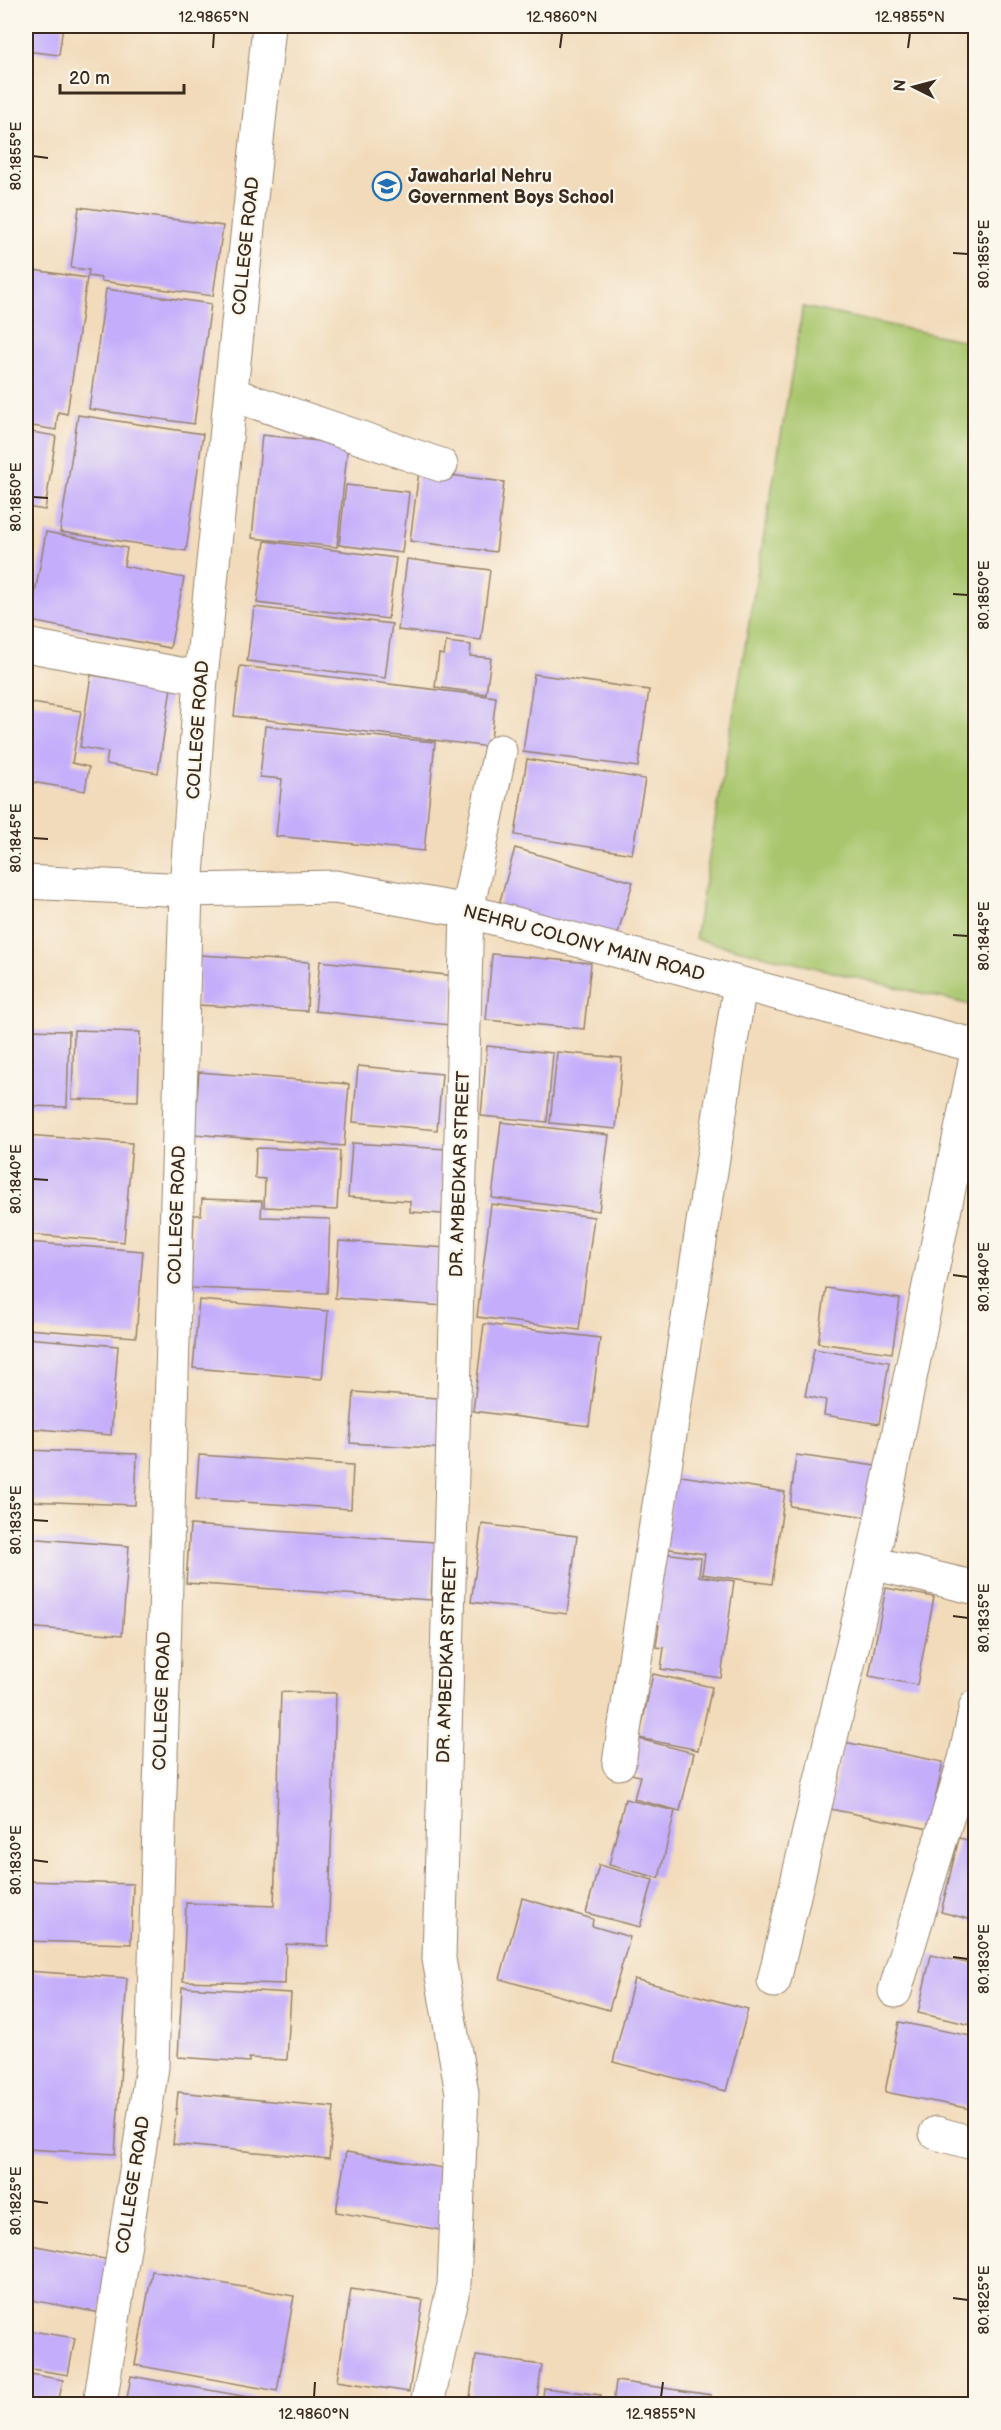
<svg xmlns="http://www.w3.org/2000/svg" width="1001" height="2430" viewBox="0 0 1001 2430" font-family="'Balsamiq Sans',sans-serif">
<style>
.green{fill:#a9c66d;stroke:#727846;stroke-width:1.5}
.building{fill:#c4aefb}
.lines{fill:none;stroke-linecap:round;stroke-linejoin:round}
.minor-casing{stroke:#96826c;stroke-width:35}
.minor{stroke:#fff;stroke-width:33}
.ticks{fill:none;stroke:#3b2a1e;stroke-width:2}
.labels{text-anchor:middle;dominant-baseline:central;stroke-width:4.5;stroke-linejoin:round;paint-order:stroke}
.poi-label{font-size:18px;font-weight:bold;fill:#3b2a1e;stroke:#fbf7ec;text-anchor:start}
.street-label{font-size:18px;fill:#3b2a1e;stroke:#fbf7ec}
.neatline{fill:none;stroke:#3b2a1e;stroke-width:2}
.ticks-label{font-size:15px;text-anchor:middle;fill:#3b2a1e}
</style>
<rect width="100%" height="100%" fill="#fbf7ec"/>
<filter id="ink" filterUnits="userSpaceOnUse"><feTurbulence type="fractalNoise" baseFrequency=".0167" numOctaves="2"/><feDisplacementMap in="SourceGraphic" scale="12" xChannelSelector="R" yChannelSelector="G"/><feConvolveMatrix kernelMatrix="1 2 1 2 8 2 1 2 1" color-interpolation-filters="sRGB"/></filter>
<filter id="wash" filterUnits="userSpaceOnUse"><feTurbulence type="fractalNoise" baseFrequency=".008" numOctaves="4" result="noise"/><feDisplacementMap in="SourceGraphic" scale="24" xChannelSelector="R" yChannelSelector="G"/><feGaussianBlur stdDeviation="1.35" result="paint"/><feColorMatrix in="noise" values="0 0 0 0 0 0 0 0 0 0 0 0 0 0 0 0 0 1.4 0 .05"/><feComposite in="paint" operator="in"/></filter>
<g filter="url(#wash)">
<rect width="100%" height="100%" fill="#f2dbbb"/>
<polygon class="green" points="803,307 975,343 975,1006 695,939"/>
<g id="blocks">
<g class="building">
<polygon points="26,26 63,26 59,55 26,51"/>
<polygon points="79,207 223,226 213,296 101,281 101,278 88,276 89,270 71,268"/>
<polygon points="26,269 87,278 67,414 58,412 56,430 26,425"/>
<polygon points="106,289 211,304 194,424 89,409"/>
<polygon points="78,415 203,434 186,551 60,532"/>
<polygon points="26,431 56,436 45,510 26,507"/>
<polygon points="262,435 348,444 337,547 252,538"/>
<polygon points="419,471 504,482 496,552 410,541"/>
<polygon points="346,485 409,492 402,553 339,545"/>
<polygon points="46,532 127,548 124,566 184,578 170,648 30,621"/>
<polygon points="265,541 396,558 388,619 257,603"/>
<polygon points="407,559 490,570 481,640 398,630"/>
<polygon points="254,607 392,624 385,678 247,661"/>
<polygon points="446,642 471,645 470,656 491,658 486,694 435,687 439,654 444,655"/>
<polygon points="240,666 496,697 490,747 234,716"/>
<polygon points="534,674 649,690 638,767 523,752"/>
<polygon points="91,675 171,688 158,773 106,764 108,752 80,747"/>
<polygon points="26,702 81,711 72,763 89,767 85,791 26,781"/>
<polygon points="265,726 435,742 424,851 276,836 282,779 260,777"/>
<polygon points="527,759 645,779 632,854 515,835"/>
<polygon points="515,848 633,882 615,943 498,908"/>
<polygon points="492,954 591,963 584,1029 486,1020"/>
<polygon points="200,955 309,962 307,1011 197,1005"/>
<polygon points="320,961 455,976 450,1025 315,1011"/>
<polygon points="26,1030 69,1031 67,1107 26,1106"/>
<polygon points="74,1030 140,1032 138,1101 72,1099"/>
<polygon points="487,1046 553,1053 547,1122 481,1116"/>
<polygon points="557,1052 622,1058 616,1129 550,1123"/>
<polygon points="358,1066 442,1074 437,1130 353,1122"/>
<polygon points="199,1072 349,1084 344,1146 194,1134"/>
<polygon points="501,1122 609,1135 599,1211 492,1198"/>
<polygon points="26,1135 132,1143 124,1242 26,1234"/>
<polygon points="352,1143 446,1149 442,1214 410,1212 410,1201 348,1197"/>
<polygon points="256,1148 340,1151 337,1210 264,1207 265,1179 255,1178"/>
<polygon points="202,1199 262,1201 261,1217 330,1219 327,1293 191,1288 194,1215 201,1215"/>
<polygon points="491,1204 594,1217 579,1330 477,1317"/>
<polygon points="339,1241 447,1248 444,1306 335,1298"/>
<polygon points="26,1242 143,1251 136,1337 26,1329"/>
<polygon points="826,1288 900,1299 892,1353 818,1343"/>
<polygon points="199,1300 328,1311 322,1379 193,1368"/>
<polygon points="484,1324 600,1338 589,1426 473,1411"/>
<polygon points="26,1338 118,1346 111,1435 26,1428"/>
<polygon points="814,1349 889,1362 879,1424 824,1415 826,1400 805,1396"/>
<polygon points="354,1392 451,1399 447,1449 350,1443"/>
<polygon points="26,1450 137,1454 135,1505 26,1501"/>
<polygon points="199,1455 353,1465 351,1509 196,1499"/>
<polygon points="796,1455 876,1466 868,1517 790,1506"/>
<polygon points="675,1475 785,1492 772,1584 702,1574 705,1554 664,1548"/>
<polygon points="482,1524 577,1536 567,1614 471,1602"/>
<polygon points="190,1525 434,1542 431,1600 186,1583"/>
<polygon points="26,1538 129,1546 122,1635 26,1627"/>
<polygon points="657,1552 701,1558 699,1576 734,1581 721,1678 661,1669 664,1648 656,1647 659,1625 648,1623"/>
<polygon points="886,1588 934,1597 917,1685 869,1676"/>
<polygon points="653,1674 712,1687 698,1750 639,1738"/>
<polygon points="281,1692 336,1693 328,1946 286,1944 285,1984 183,1981 186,1903 274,1906"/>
<polygon points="635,1738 694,1753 680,1811 634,1799 640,1776 627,1773"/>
<polygon points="844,1742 943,1762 929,1829 830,1809"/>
<polygon points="625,1799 675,1811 659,1878 609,1865"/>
<polygon points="959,1838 976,1842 976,1921 941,1912"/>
<polygon points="599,1865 653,1880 640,1927 586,1913"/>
<polygon points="26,1881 133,1884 131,1944 26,1941"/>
<polygon points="522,1898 593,1919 592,1926 630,1937 609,2010 500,1979"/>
<polygon points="931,1955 976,1965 976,2026 918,2013"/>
<polygon points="26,1971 127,1978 115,2154 26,2149"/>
<polygon points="634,1979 748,2009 726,2091 613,2062"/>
<polygon points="182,1987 291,1993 287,2060 249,2058 249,2062 178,2057"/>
<polygon points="899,2022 976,2037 976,2110 885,2092"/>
<polygon points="178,2092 334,2107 329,2159 173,2144"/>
<polygon points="346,2152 450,2169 440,2230 336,2212"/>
<polygon points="26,2244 110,2260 101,2313 26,2299"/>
<polygon points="152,2271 294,2296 277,2391 135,2365"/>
<polygon points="351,2289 423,2300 409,2392 337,2381"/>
<polygon points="26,2330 75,2338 68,2375 26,2368"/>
<polygon points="476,2356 542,2365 536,2404 469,2404"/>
<polygon points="26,2373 63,2380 58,2404 26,2404"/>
<polygon points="131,2376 281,2403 281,2404 126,2404"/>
<polygon points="616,2381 711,2395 710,2404 613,2404"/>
<polygon points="544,2388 601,2395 600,2404 542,2404"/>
</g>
</g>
</g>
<g filter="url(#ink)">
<use href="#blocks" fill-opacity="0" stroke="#96826c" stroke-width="1.5"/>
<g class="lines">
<g class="minor-casing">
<g id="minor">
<polyline points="231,394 441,465"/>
<polyline points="26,645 201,678"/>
<polyline points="26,882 186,890 335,887 467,911 976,1046"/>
<polyline points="872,1563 976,1588"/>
<polyline points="619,1763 740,984"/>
<polyline points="774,1981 872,1563 976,1057"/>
<polyline points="895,1991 965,1759 976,1706"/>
<polyline points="936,2133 976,2144"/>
<polyline points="100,2404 152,2067 186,890 201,678 269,26"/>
<polyline points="427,2404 454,2285 462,2093 439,1959 467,911 500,751"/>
</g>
</g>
<use href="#minor" class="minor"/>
</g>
</g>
<path class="ticks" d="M213 48 214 33M560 48 562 33M908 48 910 33M33 156 48 158M953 253 968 254M33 497 48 498M953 594 968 595M33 838 48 839M953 935 968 936M33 1179 48 1180M953 1275 968 1277M33 1520 48 1521M953 1616 968 1618M33 1860 48 1862M953 1957 968 1959M33 2201 48 2203M953 2298 968 2300M314 2397 315 2382M661 2397 663 2382"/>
<defs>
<g id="school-ring" transform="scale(1.5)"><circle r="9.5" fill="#fbf7ec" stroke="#1f6fb2" stroke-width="1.5"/><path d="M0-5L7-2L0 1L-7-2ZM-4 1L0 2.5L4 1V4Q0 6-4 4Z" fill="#1f6fb2"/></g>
</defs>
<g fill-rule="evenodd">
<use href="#school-ring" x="387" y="186"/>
</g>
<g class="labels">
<g class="poi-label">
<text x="408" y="176">Jawaharlal Nehru<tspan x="408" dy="21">Government Boys School</tspan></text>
</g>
<g class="street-label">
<text transform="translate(246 246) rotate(-84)">COLLEGE ROAD</text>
<text transform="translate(198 730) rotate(-86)">COLLEGE ROAD</text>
<text transform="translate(584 943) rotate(15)">NEHRU COLONY MAIN ROAD</text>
<text transform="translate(460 1174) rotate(-88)">DR. AMBEDKAR STREET</text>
<text transform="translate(177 1215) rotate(-88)">COLLEGE ROAD</text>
<text transform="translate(447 1660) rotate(-88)">DR. AMBEDKAR STREET</text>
<text transform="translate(162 1701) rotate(-88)">COLLEGE ROAD</text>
<text transform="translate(133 2185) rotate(-81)">COLLEGE ROAD</text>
</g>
</g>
<rect width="1001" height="2430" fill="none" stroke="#fbf7ec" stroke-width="66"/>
<g transform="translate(914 87) rotate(276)" stroke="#fbf7ec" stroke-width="4.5" paint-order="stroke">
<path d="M0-4.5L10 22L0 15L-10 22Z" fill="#3b2a1e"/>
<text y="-9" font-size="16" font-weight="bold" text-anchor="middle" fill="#3b2a1e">N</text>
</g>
<path d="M60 84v9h124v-9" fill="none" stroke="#3b2a1e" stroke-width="3"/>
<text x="69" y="84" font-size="18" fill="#3b2a1e" stroke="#fbf7ec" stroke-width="4.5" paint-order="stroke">20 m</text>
<rect x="33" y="33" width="935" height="2364" class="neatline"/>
<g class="ticks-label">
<text x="214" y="22">12.9865°N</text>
<text x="562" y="22">12.9860°N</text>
<text x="910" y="22">12.9855°N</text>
<text transform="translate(16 156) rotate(-90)" y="5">80.1855°E</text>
<text transform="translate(984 254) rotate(-90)" y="5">80.1855°E</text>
<text transform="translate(16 497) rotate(-90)" y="5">80.1850°E</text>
<text transform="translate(984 595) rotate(-90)" y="5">80.1850°E</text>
<text transform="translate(16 838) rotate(-90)" y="5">80.1845°E</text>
<text transform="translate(984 936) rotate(-90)" y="5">80.1845°E</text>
<text transform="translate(16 1179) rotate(-90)" y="5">80.1840°E</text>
<text transform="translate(984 1277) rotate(-90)" y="5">80.1840°E</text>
<text transform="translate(16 1520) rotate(-90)" y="5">80.1835°E</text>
<text transform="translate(984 1618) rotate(-90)" y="5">80.1835°E</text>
<text transform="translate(16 1860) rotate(-90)" y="5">80.1830°E</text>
<text transform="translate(984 1959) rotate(-90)" y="5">80.1830°E</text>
<text transform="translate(16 2201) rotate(-90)" y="5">80.1825°E</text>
<text transform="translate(984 2300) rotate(-90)" y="5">80.1825°E</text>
<text x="314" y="2419">12.9860°N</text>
<text x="661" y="2419">12.9855°N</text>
</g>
</svg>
